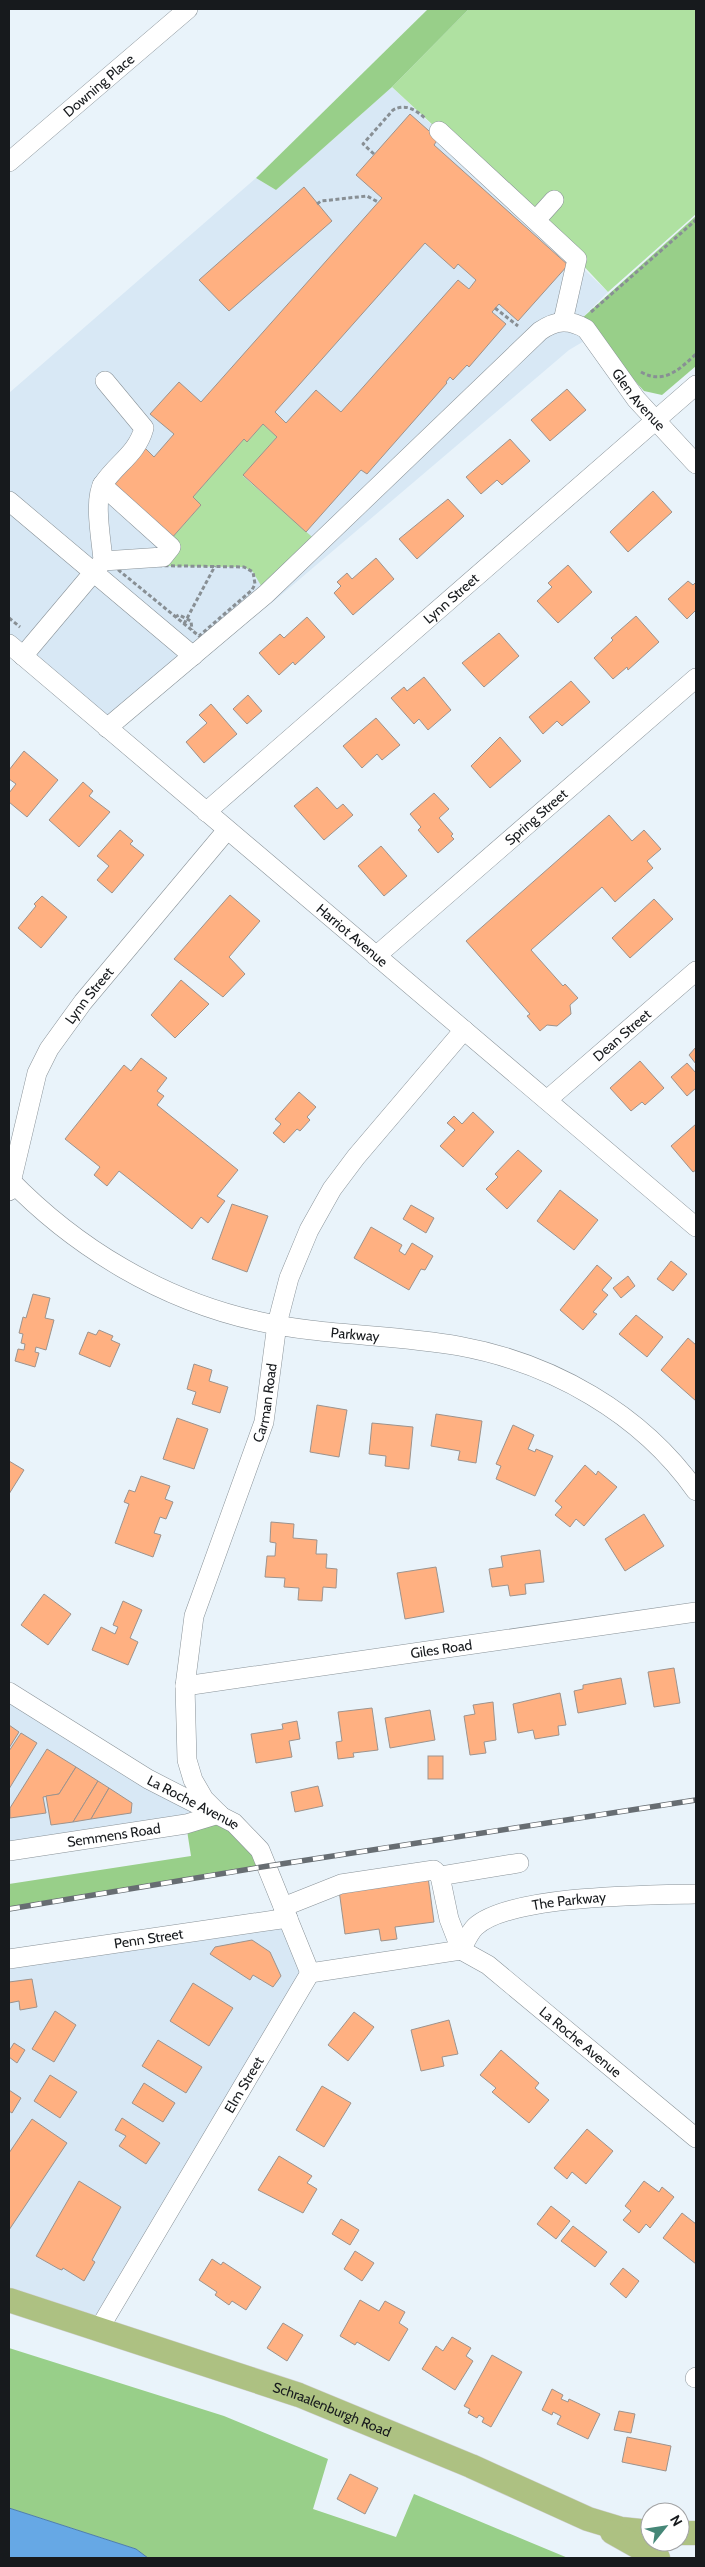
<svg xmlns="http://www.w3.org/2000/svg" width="705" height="2567" viewBox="0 0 705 2567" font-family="Cabin,sans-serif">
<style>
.built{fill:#d8e8f5}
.green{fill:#afe1a1}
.forest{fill:#98cf89}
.water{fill:#66a8e5;stroke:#4e7da9}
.building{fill:#ffb081;stroke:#9d938d;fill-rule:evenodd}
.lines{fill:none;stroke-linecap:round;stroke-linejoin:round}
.minor-casing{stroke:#899298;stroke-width:20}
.major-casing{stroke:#d1d1d2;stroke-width:25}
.path{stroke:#888f94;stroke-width:3;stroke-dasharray:4 2.5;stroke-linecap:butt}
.minor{stroke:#fff;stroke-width:19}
.major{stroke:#adc182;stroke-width:24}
.rail-casing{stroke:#676d72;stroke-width:5.5}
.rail{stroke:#fff;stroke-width:4;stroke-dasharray:11;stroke-linecap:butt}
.labels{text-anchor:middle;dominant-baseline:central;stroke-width:4;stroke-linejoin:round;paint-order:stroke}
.street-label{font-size:14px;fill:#171a1d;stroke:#fff}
</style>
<rect width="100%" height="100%" fill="#e9f3fa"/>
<g class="built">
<polygon points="392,87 608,292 580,320 591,337 569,350 274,601 107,728 9,644 9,393 256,178 276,190"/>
<polygon points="9,1692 219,1814 9,1851"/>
<polygon points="288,1918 310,1973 99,2329 9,2300 9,1959"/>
</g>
<g class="green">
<polygon points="469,9 696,9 696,214 608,292 577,259 392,87"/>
<polygon points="263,424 277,437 243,476 319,543 266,594 253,572 244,567 165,566 170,540 201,505 193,497 244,439 248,441"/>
</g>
<g class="forest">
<polygon points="428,9 469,9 392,87 276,190 256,178"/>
<polygon points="696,216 696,366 662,395 644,391 580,320"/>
<polygon points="219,1814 268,1866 9,1909 9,1884 191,1856 186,1824"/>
<polygon points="9,2348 224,2416 328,2459 313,2509 396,2537 414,2494 568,2558 148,2558 136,2549 9,2508"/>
</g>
<polygon class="water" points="9,2508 136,2549 148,2558 9,2558"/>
<g class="building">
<path d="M410 114 438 139 434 145 568 265 518 321 499 304 492 312 506 324 469 367 467 365 453 380 450 377 446 382 447 383 367 474 361 470 306 532 243 475 277 437 263 424 247 442 244 439 193 497 201 505 170 540 109 486 144 447 154 457 174 434 150 414 179 382 201 402 382 198 356 175ZM425 243 454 269 458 264 476 280 469 289 458 280 341 412 316 390 286 423 275 412Z"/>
<polygon points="304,187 332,221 229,311 199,280"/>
<polygon points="567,389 586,410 550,441 531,420"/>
<polygon points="510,439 530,461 502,485 497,480 481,494 466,477"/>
<polygon points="653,491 672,512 628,552 610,532"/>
<polygon points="448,499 464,516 417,559 399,539"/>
<polygon points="376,558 394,579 353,615 334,593 341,586 337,582 347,573 352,579"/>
<polygon points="568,565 592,592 558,623 537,601 552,587 548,583"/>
<polygon points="688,581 693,585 696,582 696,610 687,619 668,599"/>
<polygon points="636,616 659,642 628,670 627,667 613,679 594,658 613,640 611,638"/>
<polygon points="307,617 325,637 295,665 293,662 279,675 259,653 280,634 284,638"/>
<polygon points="499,633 519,656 484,687 462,663"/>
<polygon points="424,677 451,710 428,730 419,719 414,724 391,698 404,687 407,691"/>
<polygon points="571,681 590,702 562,726 557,721 543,734 529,717"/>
<polygon points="248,695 262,711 247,724 233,709"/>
<polygon points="211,704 237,734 204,763 186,742 207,723 199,715"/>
<polygon points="376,718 400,745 382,760 377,754 362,768 343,746"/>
<polygon points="500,737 521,761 490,788 471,766"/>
<polygon points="24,751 58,780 27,817 9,802 9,793 16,784 9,779 9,770"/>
<polygon points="83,782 93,791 89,796 110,812 79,847 49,820"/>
<polygon points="317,787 337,809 343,804 353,815 324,840 294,806"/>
<polygon points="434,793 449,809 439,818 453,834 451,836 454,839 438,853 418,830 421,827 410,814"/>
<polygon points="609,815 632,841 644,830 661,849 647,861 653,868 615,902 602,887 531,950 563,986 565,984 578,998 570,1005 571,1014 557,1026 547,1025 540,1031 527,1016 530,1014 466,941"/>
<polygon points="120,830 133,841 130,844 144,855 112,893 97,880 109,866 97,856"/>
<polygon points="381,846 407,876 384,896 358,866"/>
<polygon points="230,895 260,921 229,957 245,974 223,997 174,959"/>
<polygon points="42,896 67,917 41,948 18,928 36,906 34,904"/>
<polygon points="654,899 673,919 630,958 612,938"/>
<polygon points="181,980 209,1004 175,1038 151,1015"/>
<polygon points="696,1047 696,1064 689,1055"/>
<polygon points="141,1058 167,1078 157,1091 164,1096 157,1105 238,1170 217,1196 225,1201 208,1223 201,1217 192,1229 119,1171 107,1186 94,1175 100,1167 65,1139 124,1065 131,1071"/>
<polygon points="640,1061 664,1088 645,1105 642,1102 631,1111 610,1088"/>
<polygon points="687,1063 696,1073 696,1088 687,1096 671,1077"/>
<polygon points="299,1092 316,1107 307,1117 310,1120 300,1131 297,1129 284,1143 273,1133 281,1124 275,1119"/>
<polygon points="473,1112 494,1132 463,1167 440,1146 455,1130 447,1123 454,1116 462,1124"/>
<polygon points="696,1124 696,1170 693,1172 671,1146"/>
<polygon points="518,1150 542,1171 507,1209 486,1189 498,1177 495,1174"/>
<polygon points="560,1190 598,1220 574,1250 537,1221"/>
<polygon points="232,1204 268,1216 247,1272 212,1259"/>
<polygon points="411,1205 434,1218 426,1233 403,1219"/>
<polygon points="371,1227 402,1245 399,1251 405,1255 412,1243 433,1256 425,1270 421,1269 409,1290 354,1258"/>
<polygon points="671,1261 687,1274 673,1291 657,1279"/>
<polygon points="597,1265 612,1278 602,1290 608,1295 593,1312 597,1314 583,1330 560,1310"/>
<polygon points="628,1276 635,1286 621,1298 613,1288"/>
<polygon points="33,1294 50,1298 45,1318 54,1320 46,1350 36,1347 35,1352 39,1353 35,1367 15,1361 18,1349 24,1350 25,1344 21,1343 23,1334 19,1333 23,1317 26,1318"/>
<polygon points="636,1315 663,1337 647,1357 619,1334"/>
<polygon points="99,1330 113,1336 111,1340 120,1344 110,1367 79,1354 88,1332 96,1335"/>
<polygon points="688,1338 696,1345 696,1401 661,1370"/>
<polygon points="194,1364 212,1370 209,1381 228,1387 220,1413 192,1404 196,1392 187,1389"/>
<polygon points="317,1405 347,1410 339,1457 310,1452"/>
<polygon points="436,1414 482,1421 476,1463 458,1460 460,1451 431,1446"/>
<polygon points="177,1418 208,1429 194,1469 163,1459"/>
<polygon points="372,1423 413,1427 409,1469 385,1466 386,1456 369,1454"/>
<polygon points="513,1425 534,1435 528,1449 535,1452 536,1449 553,1456 535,1496 496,1479 501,1466 496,1464"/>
<polygon points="9,1461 24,1470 9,1494"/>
<polygon points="585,1465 596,1475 598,1471 617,1487 584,1526 576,1519 570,1527 555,1515 562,1507 555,1501"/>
<polygon points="141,1476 170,1486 165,1499 173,1502 166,1519 160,1517 154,1533 161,1535 153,1557 115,1543 129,1504 124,1502 129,1490 135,1492"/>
<polygon points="644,1514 664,1546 625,1571 605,1539"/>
<polygon points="271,1522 294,1524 293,1538 317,1540 316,1554 327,1554 326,1568 337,1569 336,1588 323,1587 322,1601 298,1600 299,1588 284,1587 285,1578 265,1577 267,1556 275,1556 276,1543 270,1542"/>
<polygon points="540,1550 544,1582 525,1584 526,1594 510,1596 508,1585 492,1587 489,1569 503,1567 501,1556"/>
<polygon points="436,1567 444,1612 405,1619 397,1573"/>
<polygon points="44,1594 71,1614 48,1645 21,1625"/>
<polygon points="123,1601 142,1610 130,1638 138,1642 128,1665 92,1650 101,1627 115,1634 118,1627 113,1625"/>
<polygon points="674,1668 680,1703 654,1707 648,1672"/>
<polygon points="621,1678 626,1704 578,1713 574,1691 583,1689 583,1685"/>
<polygon points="560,1693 566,1725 558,1726 559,1735 535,1739 533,1730 518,1733 513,1704"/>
<polygon points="493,1702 496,1740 484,1742 486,1753 470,1755 464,1716 475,1714 473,1705"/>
<polygon points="372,1708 378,1750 353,1753 354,1757 338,1759 336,1742 342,1741 338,1712"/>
<polygon points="430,1710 435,1740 390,1748 385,1718"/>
<polygon points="297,1721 300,1739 289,1741 292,1757 256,1763 251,1734 283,1729 282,1724"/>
<polygon points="9,1725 19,1732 9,1748"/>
<polygon points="21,1733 37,1743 9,1789 9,1751"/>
<polygon points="47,1749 76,1767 59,1794 43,1797 46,1813 10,1818 10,1808"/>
<rect x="428" y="1756" width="15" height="23"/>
<polygon points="76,1767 98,1781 73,1822 51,1825 46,1796 59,1794"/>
<polygon points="98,1781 109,1788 91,1819 73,1822"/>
<polygon points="318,1786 323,1806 295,1812 291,1792"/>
<polygon points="109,1788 132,1803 131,1813 91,1819"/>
<polygon points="428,1877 434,1922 395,1927 397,1939 381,1941 379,1929 345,1934 339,1890"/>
<polygon points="252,1940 270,1952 281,1976 273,1987 253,1975 250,1980 210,1954 215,1947"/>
<polygon points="32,1979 37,2007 20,2010 19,2001 9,2003 9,1982"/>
<polygon points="193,1983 233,2008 209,2046 170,2021"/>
<polygon points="55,2011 76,2025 54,2062 32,2049"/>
<polygon points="354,2012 374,2027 348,2061 328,2045"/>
<polygon points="449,2020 458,2054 442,2057 444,2066 421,2071 411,2030"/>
<polygon points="158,2040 202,2067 186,2093 142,2066"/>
<polygon points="14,2043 25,2050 17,2063 9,2057 9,2051"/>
<polygon points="501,2050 539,2083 535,2088 549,2100 529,2123 492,2092 496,2088 480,2075"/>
<polygon points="50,2075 77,2092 60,2118 34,2101"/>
<polygon points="144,2083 175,2103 163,2122 132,2103"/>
<polygon points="322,2086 351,2103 324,2147 296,2130"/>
<polygon points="9,2090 21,2098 12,2113 9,2111"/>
<polygon points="122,2118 160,2143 146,2164 119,2146 126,2136 115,2130"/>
<polygon points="32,2119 67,2143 9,2230 9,2153"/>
<polygon points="587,2129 613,2151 586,2184 572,2172 567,2179 554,2168"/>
<polygon points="279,2156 312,2176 307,2183 317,2189 303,2213 258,2190"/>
<polygon points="79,2181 121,2207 92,2260 95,2262 84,2281 63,2268 62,2270 59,2269 36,2256"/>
<polygon points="644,2181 659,2192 662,2187 674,2197 650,2228 646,2224 639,2233 623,2220 631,2211 625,2206"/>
<polygon points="551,2206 570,2221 556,2239 537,2224"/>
<polygon points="682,2213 696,2224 696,2264 663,2238"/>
<polygon points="341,2219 359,2230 350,2245 332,2234"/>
<polygon points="573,2226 607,2252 595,2267 561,2241"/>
<polygon points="355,2251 374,2263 362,2281 344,2269"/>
<polygon points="212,2259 221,2265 223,2262 261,2287 246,2310 232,2301 229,2305 215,2295 217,2292 199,2280"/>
<polygon points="623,2268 639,2281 626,2298 610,2284"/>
<polygon points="360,2300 379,2311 385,2301 405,2312 399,2323 408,2329 389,2361 357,2342 355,2345 340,2336"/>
<polygon points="283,2323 303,2335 287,2361 267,2348"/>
<polygon points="452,2337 471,2348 466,2356 473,2361 455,2390 422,2369 436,2346 443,2351"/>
<polygon points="492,2355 522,2372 491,2427 482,2422 484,2418 479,2415 477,2418 468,2413 470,2409 464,2406"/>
<polygon points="552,2389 563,2395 561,2399 568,2402 569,2399 600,2414 588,2439 557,2424 561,2416 553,2412 552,2415 542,2410"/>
<polygon points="619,2411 635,2414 631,2433 614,2430"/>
<polygon points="627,2437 671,2446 666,2471 622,2462"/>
<polygon points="350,2474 378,2488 365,2514 337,2499"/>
</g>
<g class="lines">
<g class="minor-casing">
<g id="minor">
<polyline points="439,131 577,259 563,321"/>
<path id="s1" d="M9 162 188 9"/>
<polyline points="536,220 554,200"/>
<polyline points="102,485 171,547 163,557 103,561"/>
<polyline points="9,501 193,656"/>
<path id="s2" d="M9 644 696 1227"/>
<path d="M23 656 103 561C102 543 93 500 103 484 117 463 137 454 144 428L105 381"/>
<path id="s3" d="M107 728 266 594 540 331C556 320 569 319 586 329L636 399 696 464"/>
<path id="s4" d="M206 812 696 385"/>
<path id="s5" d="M376 956 696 678"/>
<path id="s6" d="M547 1100 696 971"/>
<path id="s7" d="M9 1179C76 1248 162 1300 257 1321 322 1336 392 1334 459 1346 552 1363 641 1413 696 1491"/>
<path id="s8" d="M9 1191 37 1073 49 1049 83 1002 227 830"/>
<path id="s9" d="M185 1686 696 1612"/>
<path id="s10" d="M9 1692 148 1779 234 1823 260 1850 310 1973"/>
<path id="s11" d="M219 1814 204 1799 193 1780 187 1760 185 1686 194 1616 264 1422 277 1324 289 1278 309 1230 332 1189 356 1157 464 1030"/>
<path id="s12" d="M9 1851 186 1824 219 1814"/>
<polyline points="283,1907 341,1884 434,1870 440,1876"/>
<path id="s13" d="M461 1950 488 1965 696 2138"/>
<path id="s14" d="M461 1950C465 1943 469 1933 475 1927 509 1895 648 1895 696 1894"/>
<polyline points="461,1950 449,1919 440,1876 519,1863"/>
<path id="s15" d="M9 1959 288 1918"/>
<polyline points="310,1973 461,1950"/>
<path id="s16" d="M99 2329 310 1973"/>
<polyline points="695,2378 696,2377"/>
</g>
</g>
<g class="major-casing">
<g id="major">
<path id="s17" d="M9 2300 299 2395 471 2466 588 2519 621 2529 650 2532"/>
<polyline points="612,2532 658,2558"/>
<polyline points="680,2533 696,2533"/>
</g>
</g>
<g class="path">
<path d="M374 154 363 144 393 110C406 103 416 110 426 119"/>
<polyline points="317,204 321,201 367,196 378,202"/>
<polyline points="495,308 518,326"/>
<polyline points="591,312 696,220"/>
<path d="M641 372C664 385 680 369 696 354"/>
<polygon points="119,565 244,567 253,572 255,584 252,590 199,636 116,568"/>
<polyline points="175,617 179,615 191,621 192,630"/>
<polyline points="9,618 20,627"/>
<polyline points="184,624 215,566"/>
</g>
<use href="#minor" class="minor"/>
<use href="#major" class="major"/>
<g class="rail-casing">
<polyline id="rail" points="9,1909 268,1866 696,1800"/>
</g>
<use href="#rail" class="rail"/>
</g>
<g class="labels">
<g class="street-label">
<text stroke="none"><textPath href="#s1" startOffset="118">Downing Place</textPath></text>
<text stroke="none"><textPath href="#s3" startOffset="725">Glen Avenue</textPath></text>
<text stroke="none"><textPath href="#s4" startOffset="325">Lynn Street</textPath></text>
<text stroke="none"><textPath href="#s5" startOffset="212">Spring Street</textPath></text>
<text stroke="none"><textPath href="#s2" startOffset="450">Harriot Avenue</textPath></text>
<text stroke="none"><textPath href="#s8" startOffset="215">Lynn Street</textPath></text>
<text stroke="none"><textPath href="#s6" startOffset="99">Dean Street</textPath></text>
<text stroke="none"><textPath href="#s7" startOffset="389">Parkway</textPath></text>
<text stroke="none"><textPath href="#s11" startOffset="434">Carman Road</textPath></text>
<text stroke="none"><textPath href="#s9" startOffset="259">Giles Road</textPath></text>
<text stroke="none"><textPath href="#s10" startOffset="215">La Roche Avenue</textPath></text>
<text stroke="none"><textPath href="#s12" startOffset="106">Semmens Road</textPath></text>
<text stroke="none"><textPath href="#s14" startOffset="126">The Parkway</textPath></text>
<text stroke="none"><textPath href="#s15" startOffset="141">Penn Street</textPath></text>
<text stroke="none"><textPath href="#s13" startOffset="151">La Roche Avenue</textPath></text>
<text stroke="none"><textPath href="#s16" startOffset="284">Elm Street</textPath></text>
<text stroke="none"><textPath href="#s17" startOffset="341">Schraalenburgh Road</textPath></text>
</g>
</g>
<rect width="705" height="2567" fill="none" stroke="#171a1d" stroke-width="20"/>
<g transform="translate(665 2527) rotate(60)"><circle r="24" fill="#ffffff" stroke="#a2a3a5"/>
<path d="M0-4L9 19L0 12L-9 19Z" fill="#458777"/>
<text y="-8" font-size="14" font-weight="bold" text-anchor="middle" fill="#171a1d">N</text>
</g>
</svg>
